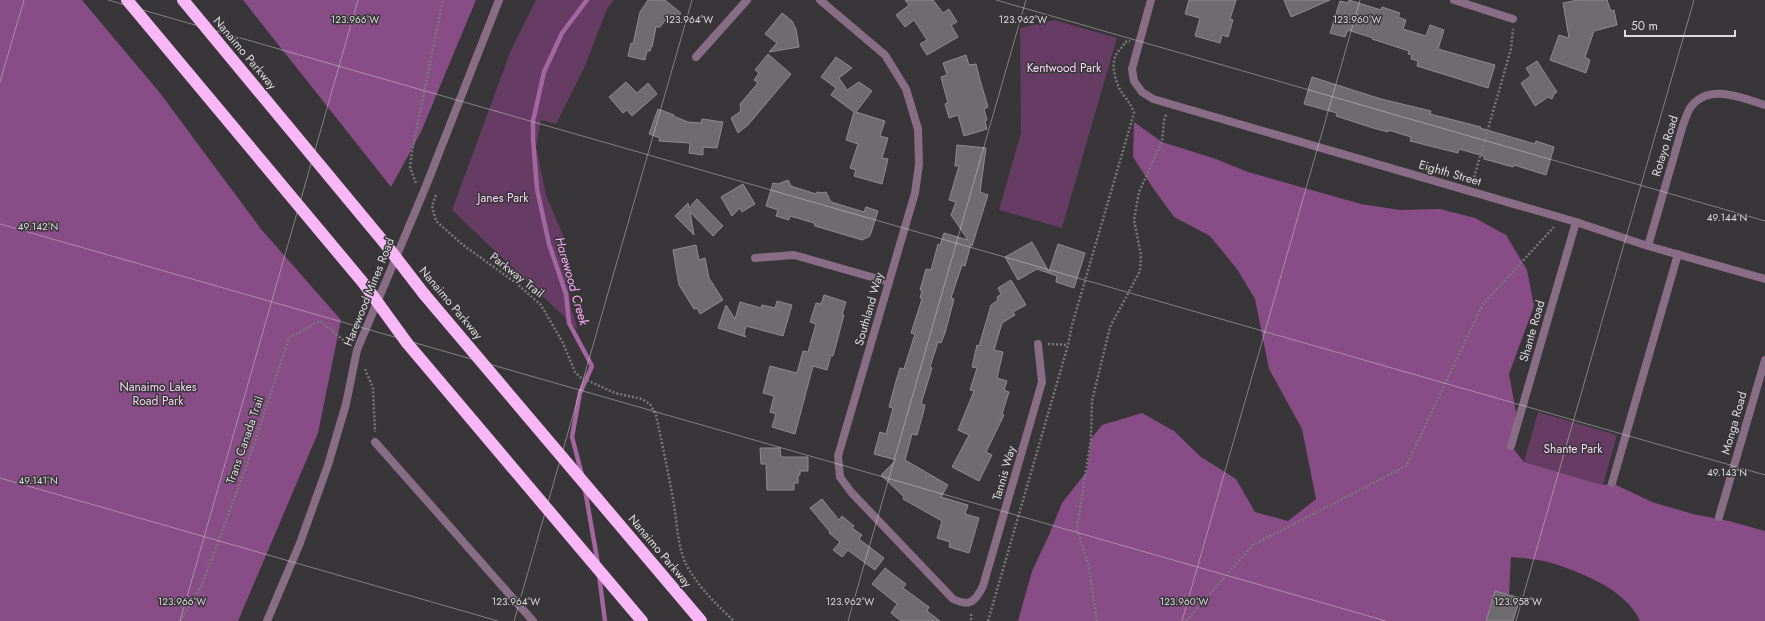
<svg xmlns="http://www.w3.org/2000/svg" width="1765" height="621" viewBox="0 0 1765 621" font-family="Jost,sans-serif">
<style>
.green{fill:#663c64}
.forest{fill:#884c86}
.lines{fill:none;stroke-linecap:round;stroke-linejoin:round}
.stream{stroke:#a366a1;stroke-width:4.5}
.building{fill:#6e6c6e;stroke:#8f8c8e}
.path{stroke:#7a787a;stroke-width:2.5;stroke-dasharray:2 2;stroke-linecap:butt}
.lane{stroke:#896d87;stroke-width:8}
.street{stroke:#896d87;stroke-width:8}
.highway{stroke:#fab7f7;stroke-width:12}
.highway-bridge{stroke:#fab7f7;stroke-width:12}
.ticks{fill:none;stroke:#dedcde;stroke-width:1;stroke-opacity:0.45}
.labels{text-anchor:middle;dominant-baseline:central;stroke-width:3;stroke-linejoin:round;paint-order:stroke}
.street-label{font-size:12px;fill:#dedcde;stroke:#383638}
.park-label{font-size:12px;fill:#f8d6f6;stroke:#383638}
.water-label{font-size:13px;font-style:italic;fill:#fda8f9;stroke:#383638}
.ticks-label{font-size:10px;text-anchor:middle;fill:#dedcde;stroke:#383638;stroke-width:3;stroke-linejoin:round;paint-order:stroke}
</style>
<rect width="100%" height="100%" fill="#383638"/>
<g class="green">
<polygon points="536,0 614,0 607,9 585,66 556,124 541,120 536,147 546,195 564,238 571,308 578,330 452,210 511,50"/>
<polygon points="1054,20 1117,38 1062,228 999,210 1021,133 1020,28"/>
<polygon points="1538,412 1617,435 1603,485 1524,462"/>
</g>
<g class="forest">
<polygon points="0,0 82,0 160,93 261,229 341,320 318,433 238,621 0,621"/>
<polygon points="243,0 476,0 421,132 391,187"/>
<path d="M1134 122 1162 142 1216 159 1248 172 1361 204 1400 210 1440 209 1475 218 1506 235 1527 270 1534 306 1509 374 1516 412 1511 446 1524 462 1603 485 1612 483 1652 502 1693 514 1729 521 1765 531V621H1640C1627 590 1579 571 1548 562 1536 559 1523 558 1511 557L1509 595 1505 621H1018L1032 571 1049 535 1062 503 1087 471 1091 439 1102 425 1142 413 1174 431 1201 457 1236 479 1255 512 1288 521 1316 499 1302 429 1269 369 1255 299 1237 269 1210 236 1174 217 1153 188 1133 157Z"/>
</g>
<g class="lines">
<g class="stream">
<polyline points="582,475 572,437 580,393 592,366 569,323 566,294 549,244 537,189 533,139 533,121 544,72 562,33 587,0"/>
<polyline points="585,490 598,564"/>
<polyline points="599,575 605,621"/>
</g>
</g>
<g class="building">
<polygon points="648,0 665,0 681,13 673,23 667,18 660,27 656,27 652,47 651,47 650,51 647,51 645,60 628,56 631,43 633,44 640,12"/>
<polygon points="905,0 933,0 943,13 949,9 957,22 951,25 958,37 927,55 920,44 927,40 914,20 905,27 896,15 909,5"/>
<polygon points="1189,0 1236,0 1230,19 1233,20 1228,37 1222,35 1220,43 1195,36 1200,18 1185,14"/>
<polygon points="1284,0 1330,0 1291,17"/>
<polygon points="1349,0 1381,10 1382,7 1400,13 1398,17 1406,20 1403,29 1426,36 1430,25 1444,30 1438,49 1495,65 1488,88 1417,66 1418,61 1411,59 1412,55 1408,54 1409,51 1372,39 1373,38 1348,30 1345,37 1330,33 1340,1 1348,3"/>
<polygon points="1578,0 1607,0 1611,11 1614,10 1617,25 1594,31 1585,57 1590,60 1586,73 1550,60 1559,35 1569,38 1563,3"/>
<polygon points="782,13 792,21 796,29 799,47 769,52 777,43 765,34"/>
<polygon points="768,54 791,74 748,125 738,133 731,118 741,111 740,104 758,83 754,80 759,73 755,70"/>
<polygon points="966,55 969,65 976,64 980,80 988,107 984,109 987,120 985,121 987,129 964,136 958,115 949,118 945,104 948,103 941,77 947,75 943,63"/>
<polygon points="836,57 852,68 839,78 847,90 859,82 872,91 856,112 885,121 880,136 888,138 882,158 888,159 882,184 854,176 856,170 850,168 858,144 846,140 854,112 831,95 836,88 821,77"/>
<polygon points="1537,61 1557,92 1554,94 1552,99 1548,97 1535,106 1521,83 1531,76 1526,68"/>
<polygon points="1312,77 1381,99 1431,111 1430,114 1481,127 1480,128 1535,144 1536,141 1554,147 1546,175 1514,165 1513,167 1484,159 1484,156 1459,149 1458,153 1410,141 1411,137 1388,130 1388,132 1373,128 1336,116 1337,113 1304,104"/>
<polygon points="626,82 637,93 648,83 657,94 632,116 627,110 623,113 609,97"/>
<polygon points="658,109 674,115 673,116 688,122 701,123 702,119 723,122 717,148 703,147 703,155 689,153 690,143 659,141 660,138 649,134"/>
<polygon points="957,145 986,148 980,192 988,195 972,246 971,244 965,266 962,265 951,298 954,299 945,333 941,343 938,342 930,367 932,368 921,404 925,405 923,414 917,435 912,434 905,460 948,485 941,497 968,505 965,514 979,518 969,553 949,547 950,542 937,538 942,521 903,499 904,497 881,475 896,460 874,454 880,432 886,434 893,408 889,407 896,381 900,368 904,369 915,334 911,333 922,299 920,298 922,291 920,290 926,269 931,270 938,244 940,245 944,233 968,240 951,215 956,202 949,200 959,166 955,166"/>
<polygon points="788,180 791,186 816,194 817,192 822,193 826,192 831,202 864,212 866,207 878,211 870,236 862,240 815,226 814,223 790,216 789,220 776,216 778,210 766,206 773,183 778,184"/>
<polygon points="743,184 755,204 742,212 740,208 732,216 721,197"/>
<polygon points="697,199 723,226 713,236 690,212 694,235 675,216 688,203 689,208"/>
<polygon points="1032,242 1049,272 1058,244 1085,253 1074,288 1056,282 1057,276 1037,269 1018,280 1005,257"/>
<polygon points="696,245 699,260 705,258 709,278 723,300 700,314 697,308 694,309 679,285 673,250"/>
<polygon points="1011,280 1026,305 1013,312 1015,315 1002,323 994,350 1003,352 997,378 1007,381 1004,390 1009,392 1002,414 1004,415 986,452 992,455 979,481 952,467 969,435 958,430 974,391 970,390 977,368 972,367 977,345 979,346 991,305 998,300 997,297 1001,294 998,288"/>
<polygon points="824,295 846,302 842,315 844,315 833,356 831,355 827,370 813,366 795,434 772,427 776,414 770,412 774,396 763,393 770,366 797,373 803,351 808,352 816,324 810,322 816,303 821,304"/>
<polygon points="777,301 792,305 783,336 746,326 744,334 746,337 718,328 726,305 735,319 740,302 761,308 762,305 775,308"/>
<polygon points="760,448 780,448 781,457 808,457 808,471 800,471 800,475 798,475 798,483 794,483 794,490 767,490 766,464 761,464"/>
<polygon points="822,499 839,520 842,516 854,526 852,528 862,535 859,539 884,558 875,570 849,551 848,550 842,557 833,550 840,542 829,533 830,532 810,508"/>
<polygon points="885,568 906,584 903,588 929,607 927,611 940,621 901,621 891,613 897,604 872,584"/>
<polygon points="1495,591 1520,598 1513,621 1486,621"/>
</g>
<g class="lines">
<g class="path">
<polyline points="1473,181 1511,49 1513,29"/>
<polyline points="416,183 410,168 412,151 443,0"/>
<path d="M436 195 432 206 436 221 463 245 516 283 541 305 563 343 575 372 580 377 615 393 642 399 650 404 656 415C662 443 668 471 673 499 677 520 677 543 685 562 696 585 716 604 734 621"/>
<polyline points="1048,344 1068,345"/>
<polyline points="365,369 373,388 375,432"/>
<polyline points="971,614 971,621"/>
<polyline points="180,621 202,585 249,459 289,338 320,321 348,344"/>
<path d="M988 621 1068 345 1072 325 1134 113C1132 106 1129 103 1125 97 1117 88 1111 69 1115 57 1117 51 1123 48 1125 42L1130 41"/>
<polyline points="1097,621 1089,567 1077,529 1091,439 1092,401 1110,327 1140,271 1141,255 1134,220 1139,192 1162,142 1164,121 1166,114"/>
<polyline points="1186,621 1253,545 1406,466 1483,304 1554,227"/>
</g>
<g class="lane">
<polyline points="375,442 533,621"/>
<polyline points="1612,483 1678,254"/>
</g>
<g class="street">
<path d="M820 0 885 55 906 89 918 129 919 164 915 193 838 456 840 477 851 492 953 599C970 607 975 602 983 586L1042 382 1038 344"/>
<polyline points="1151,0 1132,69 1134,81 1142,92 1153,99 1576,222 1648,246 1765,279"/>
<polyline points="1454,0 1513,19"/>
<polyline points="696,57 747,0"/>
<path d="M1648 246 1683 125C1685 120 1687 113 1690 108 1708 82 1742 98 1765 105"/>
<polyline points="755,258 794,255 889,282"/>
<polyline points="1511,446 1576,222"/>
<polyline points="1719,517 1765,360"/>
<polyline points="267,621 300,543 328,465 346,404 357,350 426,186 499,0"/>
</g>
<g class="highway">
<polyline points="127,0 365,285"/>
<polyline points="183,0 387,246"/>
<polyline points="424,294 701,621"/>
<polyline points="407,343 642,621"/>
</g>
<g class="highway-bridge">
<polyline points="387,246 424,294"/>
<polyline points="365,285 407,343"/>
</g>
</g>
<path class="ticks" d="M108 0 1765 475M996 0 1765 221M0 82 24 0M0 224 1386 621M0 478 498 621M180 621 358 0M514 621 692 0M848 621 1026 0M1182 621 1360 0M1516 621 1694 0"/>
<g class="labels">
<g class="street-label">
<text transform="translate(245 53) rotate(50)">Nanaimo Parkway</text>
<text transform="translate(1665 146) rotate(-73)">Rotayo Road</text>
<text transform="translate(1450 173) rotate(16)">Eighth Street</text>
<text transform="translate(517 275) rotate(38)">Parkway Trail</text>
<text transform="translate(369 292) rotate(-68)">Harewood Mines Road</text>
<text transform="translate(451 303) rotate(50)">Nanaimo Parkway</text>
<text transform="translate(869 309) rotate(-74)">Southland Way</text>
<text transform="translate(1532 331) rotate(-74)">Shante Road</text>
<text transform="translate(1734 423) rotate(-74)">Monga Road</text>
<text transform="translate(245 440) rotate(-71)">Trans Canada Trail</text>
<text transform="translate(1004 473) rotate(-74)">Tannis Way</text>
<text transform="translate(660 551) rotate(50)">Nanaimo Parkway</text>
</g>
<g class="park-label">
<text x="1064" y="68">Kentwood Park</text>
<text x="503" y="198">Janes Park</text>
<text x="158" y="387">Nanaimo Lakes<tspan x="158" dy="14">Road Park</tspan></text>
<text x="1573" y="449">Shante Park</text>
</g>
<g class="water-label">
<text transform="translate(572 281) rotate(74)">Harewood Creek</text>
</g>
</g>
<g class="ticks-label">
<text x="355" y="23">123.966°W</text>
<text x="689" y="23">123.964°W</text>
<text x="1023" y="23">123.962°W</text>
<text x="1357" y="23">123.960°W</text>
<text x="1727" y="221">49.144°N</text>
<text x="38" y="230">49.142°N</text>
<text x="1727" y="476">49.143°N</text>
<text x="38" y="484">49.141°N</text>
<text x="182" y="605">123.966°W</text>
<text x="516" y="605">123.964°W</text>
<text x="850" y="605">123.962°W</text>
<text x="1184" y="605">123.960°W</text>
<text x="1518" y="605">123.958°W</text>
</g>
<path d="M1625 30v6h110v-6" fill="none" stroke="#dedcde" stroke-width="2"/>
<text x="1631" y="30" font-size="12" fill="#dedcde" stroke="#383638" stroke-width="3" paint-order="stroke">50 m</text>
</svg>
